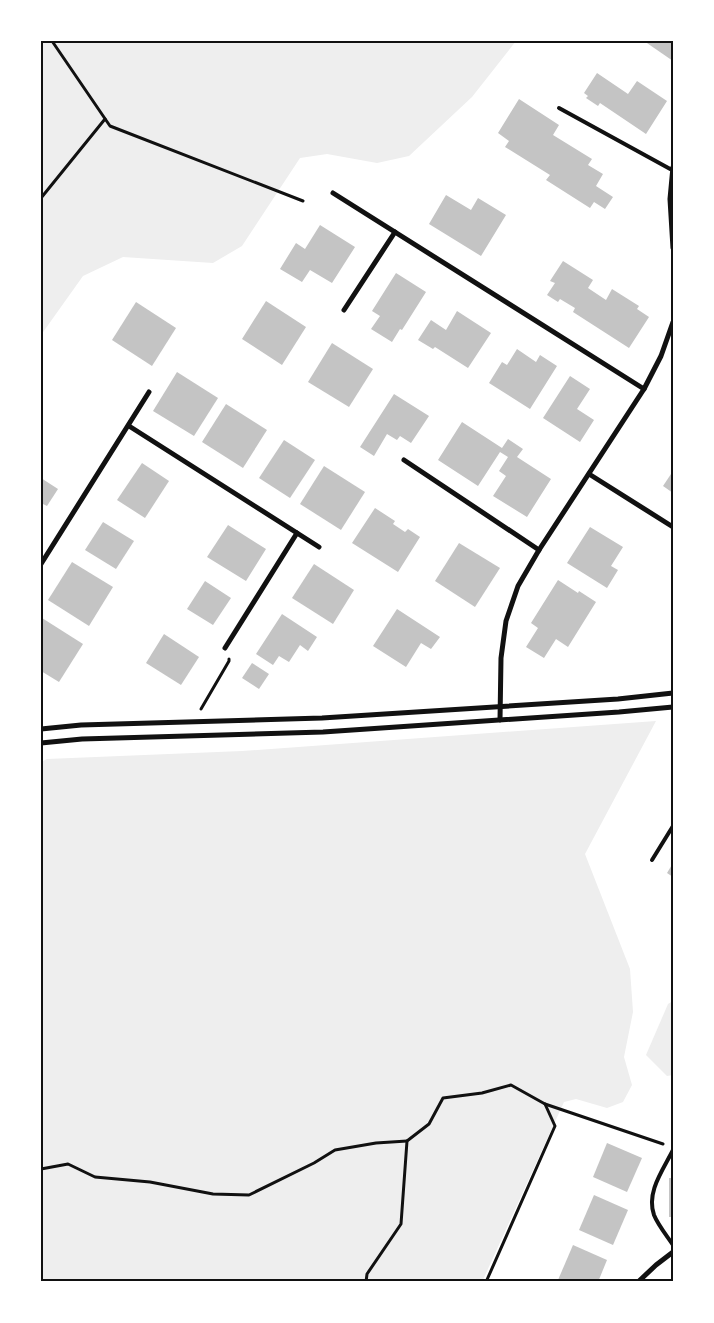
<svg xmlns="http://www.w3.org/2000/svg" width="714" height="1323" viewBox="0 0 714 1323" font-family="Rubik,sans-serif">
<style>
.green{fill:#eee}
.building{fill:#c4c4c4}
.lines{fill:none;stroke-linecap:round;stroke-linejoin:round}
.path{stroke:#111;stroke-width:3}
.service{stroke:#111;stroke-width:4}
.minor{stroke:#111;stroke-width:5}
.neatline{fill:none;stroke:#111;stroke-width:2}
</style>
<rect width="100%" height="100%" fill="#fff"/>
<g class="green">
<polygon points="41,41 516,41 472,97 409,156 377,163 327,154 300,158 242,246 213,263 123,257 83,276 41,335"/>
<polygon points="656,721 585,854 630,969 633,1012 624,1057 632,1085 623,1102 607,1108 576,1099 564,1102 482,1282 41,1282 41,762 47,759 242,751"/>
<polygon points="673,1001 673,1075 667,1076 646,1055 668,1004"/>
</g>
<g class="building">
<polygon points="644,41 673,41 673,61"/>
<polygon points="597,73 628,94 637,81 667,101 646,134 600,103 598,106 586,98 588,96 584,93"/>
<polygon points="519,99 559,125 553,135 592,159 588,165 603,174 596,186 613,197 605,209 594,202 590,208 546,180 550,175 505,147 509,141 498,133"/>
<polygon points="446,195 471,210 478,198 506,215 481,256 429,224"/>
<polygon points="320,225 355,247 332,283 310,270 302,282 280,269 296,243 305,249"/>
<polygon points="563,261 593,280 588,288 606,300 612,289 639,306 637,309 649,317 629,348 573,312 575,308 560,299 558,302 547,295 555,283 550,281"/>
<polygon points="396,273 426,292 402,330 400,329 392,342 371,329 380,316 372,311"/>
<polygon points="266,301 306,327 282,365 242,339"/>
<polygon points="136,302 176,328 152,366 112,340"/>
<polygon points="457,311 491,333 468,368 435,347 433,349 418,340 431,320 446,330"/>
<polygon points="332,343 373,369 349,407 308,382"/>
<polygon points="517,349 536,362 540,355 557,366 530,409 489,383 502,362 507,365"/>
<polygon points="177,372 218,398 194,436 153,411"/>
<polygon points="570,376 590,389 577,409 594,420 580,442 543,418"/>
<polygon points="394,394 429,416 411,443 400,436 397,440 387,434 374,456 360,447"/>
<polygon points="226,404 267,430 243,468 202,442"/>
<polygon points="462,422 502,448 508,439 523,449 517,457 551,479 527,517 493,496 506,476 499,471 508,457 500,452 478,486 438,460"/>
<polygon points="284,440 315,460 290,498 259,478"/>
<polygon points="142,463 169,481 145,518 117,500"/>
<polygon points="324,466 365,492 341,530 300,504"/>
<polygon points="673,471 673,493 663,486"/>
<polygon points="41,478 58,489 47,506 41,503"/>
<polygon points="375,508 395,521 393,524 405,532 408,529 420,537 398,572 352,543"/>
<polygon points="103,522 134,541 116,569 85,550"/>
<polygon points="228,525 266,549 246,581 207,557"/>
<polygon points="590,527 623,547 611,566 618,570 607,588 567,563"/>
<polygon points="459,543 500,568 475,607 435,581"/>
<polygon points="72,562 113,587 89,626 48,600"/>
<polygon points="314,564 354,590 333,624 292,598"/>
<polygon points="558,580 578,593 579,591 596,602 568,647 556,639 544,658 526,647 538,628 531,623"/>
<polygon points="205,581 231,598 213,625 187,609"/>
<polygon points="397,609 440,637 431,649 421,643 406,667 373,646"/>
<polygon points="282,614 317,637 308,651 300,645 289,662 279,656 273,665 256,654"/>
<polygon points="42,618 83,644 59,682 41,671"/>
<polygon points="164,634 199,657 181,685 146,663"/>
<polygon points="252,663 269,674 259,689 242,678"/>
<polygon points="673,863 673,877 667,873"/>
<polygon points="607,1143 642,1158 627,1192 593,1177"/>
<rect x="669" y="1178" width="4" height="39"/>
<polygon points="594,1195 628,1210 613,1245 579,1230"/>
<polygon points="573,1245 607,1260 598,1282 563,1282 558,1280"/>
</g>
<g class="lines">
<g class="path">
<polyline points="52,41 110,126 303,201"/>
<polyline points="41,198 105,119"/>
<polyline points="201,709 229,661 229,659"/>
<polyline points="41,1169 68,1164 95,1177 150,1182 213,1194 249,1195 314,1163 335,1150 376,1143 407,1141"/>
<polyline points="366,1282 367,1274 401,1224 407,1141 429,1124 443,1098 482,1093 511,1085 545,1104 663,1144"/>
<polyline points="486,1282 555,1126 545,1104"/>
</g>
<g class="service">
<polyline points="559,108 672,170"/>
<polyline points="652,860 673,826"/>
<path d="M673 1150C663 1170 646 1192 654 1215 658 1225 667 1236 673 1245"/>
</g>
<g class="minor">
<polyline points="673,167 670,199 673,248"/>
<polyline points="333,193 644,389"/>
<polyline points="344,310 395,232"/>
<polyline points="129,426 319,547"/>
<polyline points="404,460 539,550"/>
<polyline points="589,474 673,527"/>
<polyline points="41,564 149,392"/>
<polyline points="225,648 297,533"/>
<polyline points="500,720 501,658 506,621 518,586 539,550 644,389 661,356 673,322"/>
<polyline points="41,729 81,725 322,718 618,699 673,693"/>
<polyline points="41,743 82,739 323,732 619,712 673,707"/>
<polyline points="638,1282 656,1265 673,1252"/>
</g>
</g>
<rect width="714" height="1323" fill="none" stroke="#ffffff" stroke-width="85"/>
<rect x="42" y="42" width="630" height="1238" class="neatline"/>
</svg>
